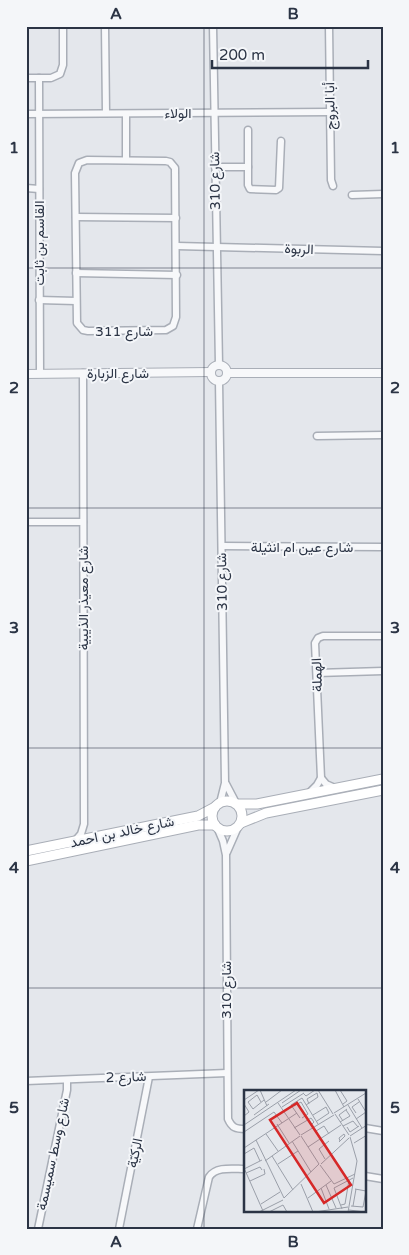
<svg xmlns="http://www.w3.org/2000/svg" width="409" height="1255" viewBox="0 0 409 1255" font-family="'Varela Round',Vazirmatn,sans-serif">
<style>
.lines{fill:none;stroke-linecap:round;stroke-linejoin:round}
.minor-casing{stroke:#a9aeb7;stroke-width:9}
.tertiary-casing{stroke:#a9aeb7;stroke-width:10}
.secondary-casing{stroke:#a9aeb7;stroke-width:11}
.minor{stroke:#f7f8fa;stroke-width:6}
.tertiary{stroke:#f7f8fa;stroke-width:8}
.secondary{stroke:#fff;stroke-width:9}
.grid{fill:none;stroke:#2b3445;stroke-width:1;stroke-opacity:0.55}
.labels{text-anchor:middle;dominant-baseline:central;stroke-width:4;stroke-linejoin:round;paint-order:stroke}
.street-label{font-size:14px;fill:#2b3445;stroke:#f4f6f9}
.inset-road{fill:none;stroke:#9a9fa9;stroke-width:1}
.view{fill:#d62828;fill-opacity:0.15;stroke:#d62828;stroke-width:2.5}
.inset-edge{fill:none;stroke:#2b3445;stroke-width:2.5}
.neatline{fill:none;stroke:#2b3445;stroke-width:2}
.grid-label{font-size:16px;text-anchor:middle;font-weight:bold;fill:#2b3445}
</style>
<rect width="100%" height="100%" fill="#e4e7ec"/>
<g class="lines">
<g class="minor-casing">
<g id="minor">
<polyline points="105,26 106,113"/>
<polyline points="213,26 219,365"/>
<polyline points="329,26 331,180 333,186"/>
<polyline points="26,78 51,78 60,74 63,65 63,26"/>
<polyline points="39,78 40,373"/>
<polyline points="26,114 330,112"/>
<polyline points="126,114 126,160"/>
<polyline points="248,130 248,185 250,189 276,190 279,188 281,141"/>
<polygon points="87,160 166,161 170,162 175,168 176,317 173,326 166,330 88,331 83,330 77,323 75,173 79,163"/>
<polyline points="215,167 248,167"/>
<polyline points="26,188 39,189"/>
<polyline points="352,195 383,194"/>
<polyline points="76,217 176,218"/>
<polyline points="177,246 383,251"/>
<polyline points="76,273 177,275"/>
<polyline points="39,300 76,301"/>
<polyline points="219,381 225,783 220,803"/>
<polyline points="317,436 383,435"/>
<polyline points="26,522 83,522"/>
<polyline points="222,546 383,547"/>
<polyline points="317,673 383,671"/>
<polyline points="321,778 326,784 335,788"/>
<polyline points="226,784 236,803"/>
<polyline points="310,792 317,785 321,778 315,643 318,638 323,636 383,636"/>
<path d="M217 827 223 841 226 855 228 1119C232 1128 236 1129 245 1129"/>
<polyline points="75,841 81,834 84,824 83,373"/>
<polyline points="227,852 238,827"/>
<polyline points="26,1081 227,1073"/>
<polyline points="365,1128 383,1131"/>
<polyline points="365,1176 383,1179"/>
<polyline points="38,1229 67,1090 67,1080"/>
<polyline points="119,1229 149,1077"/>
<path d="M197 1229 209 1177C216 1166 233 1169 245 1169"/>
</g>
</g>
<g class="tertiary-casing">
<g id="tertiary">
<circle cx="219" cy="373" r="8"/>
<polyline points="227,373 383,373"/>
<polyline points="26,374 211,372"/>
</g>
</g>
<g class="secondary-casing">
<g id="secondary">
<circle cx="227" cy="816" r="15"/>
<polyline points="237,804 257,804 383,779"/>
<polyline points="241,823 266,813 383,790"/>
<polyline points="26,851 198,816 215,807"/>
<polyline points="26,861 198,825 215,825"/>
</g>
</g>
<use href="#minor" class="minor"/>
<use href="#tertiary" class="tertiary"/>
<use href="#secondary" class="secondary"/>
</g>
<path class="grid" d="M204 26V1229M26 268H383M26 508H383M26 748H383M26 988H383"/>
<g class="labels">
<g class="street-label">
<text transform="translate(330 106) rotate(-91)">أبا البروج</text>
<text x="178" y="113">الولاء</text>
<text transform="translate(215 181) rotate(-91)">شارع 310</text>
<text transform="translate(39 243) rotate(-90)">القاسم بن ثابت</text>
<text transform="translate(299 249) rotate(2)">الربوة</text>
<text x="124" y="331">شارع 311</text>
<text x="118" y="373">شارع الزبارة</text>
<text x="302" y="547">شارع عين ام انثيلة</text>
<text transform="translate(222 582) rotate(-91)">شارع 310</text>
<text transform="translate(83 598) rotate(-90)">شارع معيذر الذيبية</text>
<text transform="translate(317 675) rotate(-92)">الهملة</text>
<text transform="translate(122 832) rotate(-12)">شارع خالد بن احمد</text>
<text transform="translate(226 990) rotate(-90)">شارع 310</text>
<text transform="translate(126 1077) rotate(-2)">شارع 2</text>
<text transform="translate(135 1153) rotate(-78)">الركيّة</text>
<text transform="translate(53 1154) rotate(-78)">شارع وسط سميسمة</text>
</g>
</g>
<g transform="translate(244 1090)">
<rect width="122" height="122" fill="#e4e7ec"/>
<path class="inset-road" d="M16 0 23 16M74 0 89 24M91 0 100 17M96 0 103 11 99 14M59 3 62 6 71 0M0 10 15 0M17 12 13 5 4 12 9 19 20 10M22 12 38 0M34 13 56 45M38 13 57 0M0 14 5 22 0 26M62 15 74 7 73 3 63 9 65 14M104 15 118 38M50 16 57 12 64 24 58 28M38 17 60 3M90 23 122 3M112 23 108 17 115 12M91 24 105 45M10 25 25 14M69 25 82 17M56 28 47 15 58 8 74 34M112 29 122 22 114 9M73 31 85 23 82 17M99 31 95 25 103 19M96 32 106 26 102 20M33 34 45 53M0 35 52 0M99 36 109 31 114 37M69 37 72 41 80 36 85 44M103 37 106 42 115 36M50 38 67 28 70 32 67 35M0 42 30 22 38 33M22 44 34 61M57 45 90 25M57 46 75 74M106 46 123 35M12 50 40 108M48 51 67 82M95 52 101 46 100 44 95 48 96 51M110 53 123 45M64 57 97 35M0 58 53 23M0 64 10 58 16 71M28 66 49 100M81 69 75 59 85 51M21 71 56 46M34 74 54 61M77 74 105 48M76 75 90 94 111 84M0 78 19 121M0 79 18 70M2 83 16 77 18 80M6 91 21 84 20 79M57 94 69 122M82 95 92 118M77 98 85 119M40 108 75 74M64 108 87 91M17 114 36 102M97 115 101 114 105 90M107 116 119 117 122 101 111 99M109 116 112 99M98 119 90 98 109 88M105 120 121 122M15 122 39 110M25 122 39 115 43 122M71 122 104 117M104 122 113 71 106 47"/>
<path class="view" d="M53 13 107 95 80 113 26 30Z"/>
<rect width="122" height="122" class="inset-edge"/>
</g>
<rect width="409" height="1255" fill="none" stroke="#f4f6f9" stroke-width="55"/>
<path d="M212 60v8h156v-8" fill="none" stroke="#2b3445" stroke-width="2.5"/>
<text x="219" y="60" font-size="15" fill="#2b3445" stroke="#f4f6f9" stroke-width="4" paint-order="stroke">200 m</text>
<rect x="28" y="28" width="354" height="1200" class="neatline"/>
<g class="grid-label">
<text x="116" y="19">A</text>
<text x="293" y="19">B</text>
<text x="14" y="153">1</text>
<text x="395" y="153">1</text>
<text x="14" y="393">2</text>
<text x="395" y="393">2</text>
<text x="14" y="633">3</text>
<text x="395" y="633">3</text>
<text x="14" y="873">4</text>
<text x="395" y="873">4</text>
<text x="14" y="1113">5</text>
<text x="395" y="1113">5</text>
<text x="116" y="1247">A</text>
<text x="293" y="1247">B</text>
</g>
</svg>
